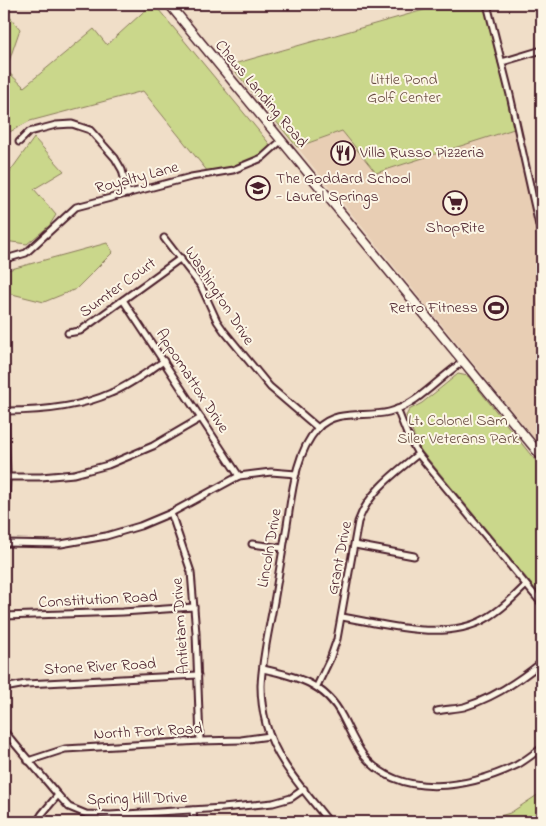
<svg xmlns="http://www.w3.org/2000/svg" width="546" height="826" viewBox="0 0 546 826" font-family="'Indie Flower',sans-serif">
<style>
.built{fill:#e8ceb4}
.green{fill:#cad78b;stroke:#8a7b5b}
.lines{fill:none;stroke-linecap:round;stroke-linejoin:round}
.minor-casing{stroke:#4a1f2b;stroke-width:9}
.secondary-casing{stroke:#4a1f2b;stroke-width:11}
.minor{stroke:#fcf5e5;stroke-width:5}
.secondary{stroke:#fcf5e5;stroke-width:8}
.labels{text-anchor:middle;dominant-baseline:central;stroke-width:4;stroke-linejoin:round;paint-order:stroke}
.park-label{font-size:16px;fill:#6a4d43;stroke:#fcf5e5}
.street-label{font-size:16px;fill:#4a1f2b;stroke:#fcf5e5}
.poi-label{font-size:16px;fill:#4a1f2b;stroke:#fcf5e5;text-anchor:start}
</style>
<rect width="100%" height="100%" fill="#f0dec8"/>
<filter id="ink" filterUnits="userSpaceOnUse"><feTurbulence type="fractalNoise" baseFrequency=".02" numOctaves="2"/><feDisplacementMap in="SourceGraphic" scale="10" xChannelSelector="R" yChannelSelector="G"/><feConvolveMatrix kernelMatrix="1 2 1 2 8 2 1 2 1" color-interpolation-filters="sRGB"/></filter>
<g filter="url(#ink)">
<polygon class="built" points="517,128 542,245 542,451 535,439 297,147 342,131 376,173"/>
<g class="green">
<polygon points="152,4 154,4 272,147 251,164 208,172 143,91 30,121 4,135 4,10 20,29 6,70 24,87 94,29 107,45"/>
<polygon points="445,4 487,4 517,128 376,173 342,131 297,147 230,65"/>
<polygon points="34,138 64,171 34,189 56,215 49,226 27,244 4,241 4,180"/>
<polygon points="107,243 113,252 76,289 44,302 4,292 4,271"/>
<polygon points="458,374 468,376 542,469 542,586 537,591 419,448 406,416 409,410 422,403"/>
<polygon points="542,792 542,822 480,822 510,813"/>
</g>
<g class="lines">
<g class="minor-casing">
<g id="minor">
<polyline points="487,4 510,95 542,239"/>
<polyline points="502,62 542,50"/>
<polyline points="19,142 29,132 56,125 72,124 90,130 115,158 122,170 128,194"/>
<polyline points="164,238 201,286 217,321 224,331 270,387 318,428"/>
<polyline points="9,258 26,253 76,207 191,177 233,170 262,158 282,140"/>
<polyline points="123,300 239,476"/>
<polyline points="68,333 80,331 181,258"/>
<polyline points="4,377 7,477 4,545"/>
<polyline points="397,409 407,434 418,454 542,604"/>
<path d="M6 411C41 411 78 408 111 393 130 385 147 372 164 361"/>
<polyline points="7,477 41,477 74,474 108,465 153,446 201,418"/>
<polyline points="171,513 191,572 196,633 200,741"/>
<polyline points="4,543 61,544 106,536 140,526 171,513 239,476 271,472 296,474"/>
<polyline points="252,544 283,548"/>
<polyline points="355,545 414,556"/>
<polyline points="4,616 123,612 194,607"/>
<path d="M342 617C385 624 444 642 485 619 500 611 514 597 526 585"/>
<path d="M263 669C296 676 326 684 342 716 349 729 355 744 364 756 401 801 471 787 517 765 526 760 534 753 542 748"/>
<path d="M317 686 330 659 337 639 358 522C369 491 394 474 418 454"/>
<polyline points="4,688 26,684 198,675"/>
<path d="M437 711C446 709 456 709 464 707 494 698 519 681 542 662"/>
<polyline points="4,731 58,795 69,807 86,814 110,815 223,808 273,803 291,798 304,789"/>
<polyline points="28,761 65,749 200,741 241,740 270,736"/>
<polyline points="193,810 194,822"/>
<polyline points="37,822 42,814 58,795"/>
<path d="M329 822C306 792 276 762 266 724 263 712 261 698 261 686 262 657 270 626 275 596 279 573 283 549 287 525 292 494 295 454 317 429 336 408 365 418 389 412 419 404 439 377 464 361"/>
</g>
</g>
<g class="secondary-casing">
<polyline id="secondary" points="169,4 542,457"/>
</g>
<use href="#minor" class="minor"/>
<use href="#secondary" class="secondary"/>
</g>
</g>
<defs>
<g id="restaurant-ring" transform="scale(1.25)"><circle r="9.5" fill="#fcf5e5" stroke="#4a1f2b" stroke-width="1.5"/><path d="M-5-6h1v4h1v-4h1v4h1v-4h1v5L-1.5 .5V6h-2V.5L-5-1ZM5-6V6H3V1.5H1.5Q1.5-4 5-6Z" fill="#4a1f2b"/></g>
<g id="school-ring" transform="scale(1.25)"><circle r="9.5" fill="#fcf5e5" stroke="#4a1f2b" stroke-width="1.5"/><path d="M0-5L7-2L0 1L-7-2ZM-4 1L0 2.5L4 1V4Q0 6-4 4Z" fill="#4a1f2b"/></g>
<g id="supermarket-ring" transform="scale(1.25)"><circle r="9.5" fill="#fcf5e5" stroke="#4a1f2b" stroke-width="1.5"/><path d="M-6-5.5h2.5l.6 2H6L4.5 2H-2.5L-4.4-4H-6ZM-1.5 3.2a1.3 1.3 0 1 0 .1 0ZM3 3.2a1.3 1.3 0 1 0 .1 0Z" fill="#4a1f2b"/></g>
<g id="stadium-ring" transform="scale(1.25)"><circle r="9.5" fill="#fcf5e5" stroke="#4a1f2b" stroke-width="1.5"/><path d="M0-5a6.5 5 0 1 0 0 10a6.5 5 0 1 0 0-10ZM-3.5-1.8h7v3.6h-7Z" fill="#4a1f2b"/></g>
</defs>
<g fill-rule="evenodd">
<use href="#restaurant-ring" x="343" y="153"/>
<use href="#school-ring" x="258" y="188"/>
<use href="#supermarket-ring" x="455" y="203"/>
<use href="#stadium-ring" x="496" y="308"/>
</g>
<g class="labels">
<g class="park-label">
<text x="404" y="80">Little Pond<tspan x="404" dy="18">Golf Center</tspan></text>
<text x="458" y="421">Lt. Colonel Sam<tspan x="458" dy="18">Siler Veterans Park</tspan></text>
</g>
<g class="street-label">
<text transform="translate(261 94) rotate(50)">Chews Landing Road</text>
<text transform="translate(137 178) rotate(-15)">Royalty Lane</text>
<text transform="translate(118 288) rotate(-36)">Sumter Court</text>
<text transform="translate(219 296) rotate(57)">Washington Drive</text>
<text transform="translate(192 381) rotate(57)">Appomattox Drive</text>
<text transform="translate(270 548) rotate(-80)">Lincoln Drive</text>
<text transform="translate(340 558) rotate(-79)">Grant Drive</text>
<text transform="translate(98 600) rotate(-3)">Constitution Road</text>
<text transform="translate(181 626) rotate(-94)">Antietam Drive</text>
<text transform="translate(100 667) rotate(-3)">Stone River Road</text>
<text transform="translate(148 732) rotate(-3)">North Fork Road</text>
<text transform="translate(137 799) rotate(-1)">Spring Hill Drive</text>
</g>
<g class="poi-label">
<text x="360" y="153">Villa Russo Pizzeria</text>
<text x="276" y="179">The Goddard School<tspan x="276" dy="18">- Laurel Springs</tspan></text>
<text x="455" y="228" text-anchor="middle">ShopRite</text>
<text x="478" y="308" text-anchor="end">Retro Fitness</text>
</g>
</g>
<rect width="546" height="826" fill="none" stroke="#fcf5e5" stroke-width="20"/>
<rect x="10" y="10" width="526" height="806" fill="none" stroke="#4a1f2b" stroke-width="2" filter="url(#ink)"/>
</svg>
